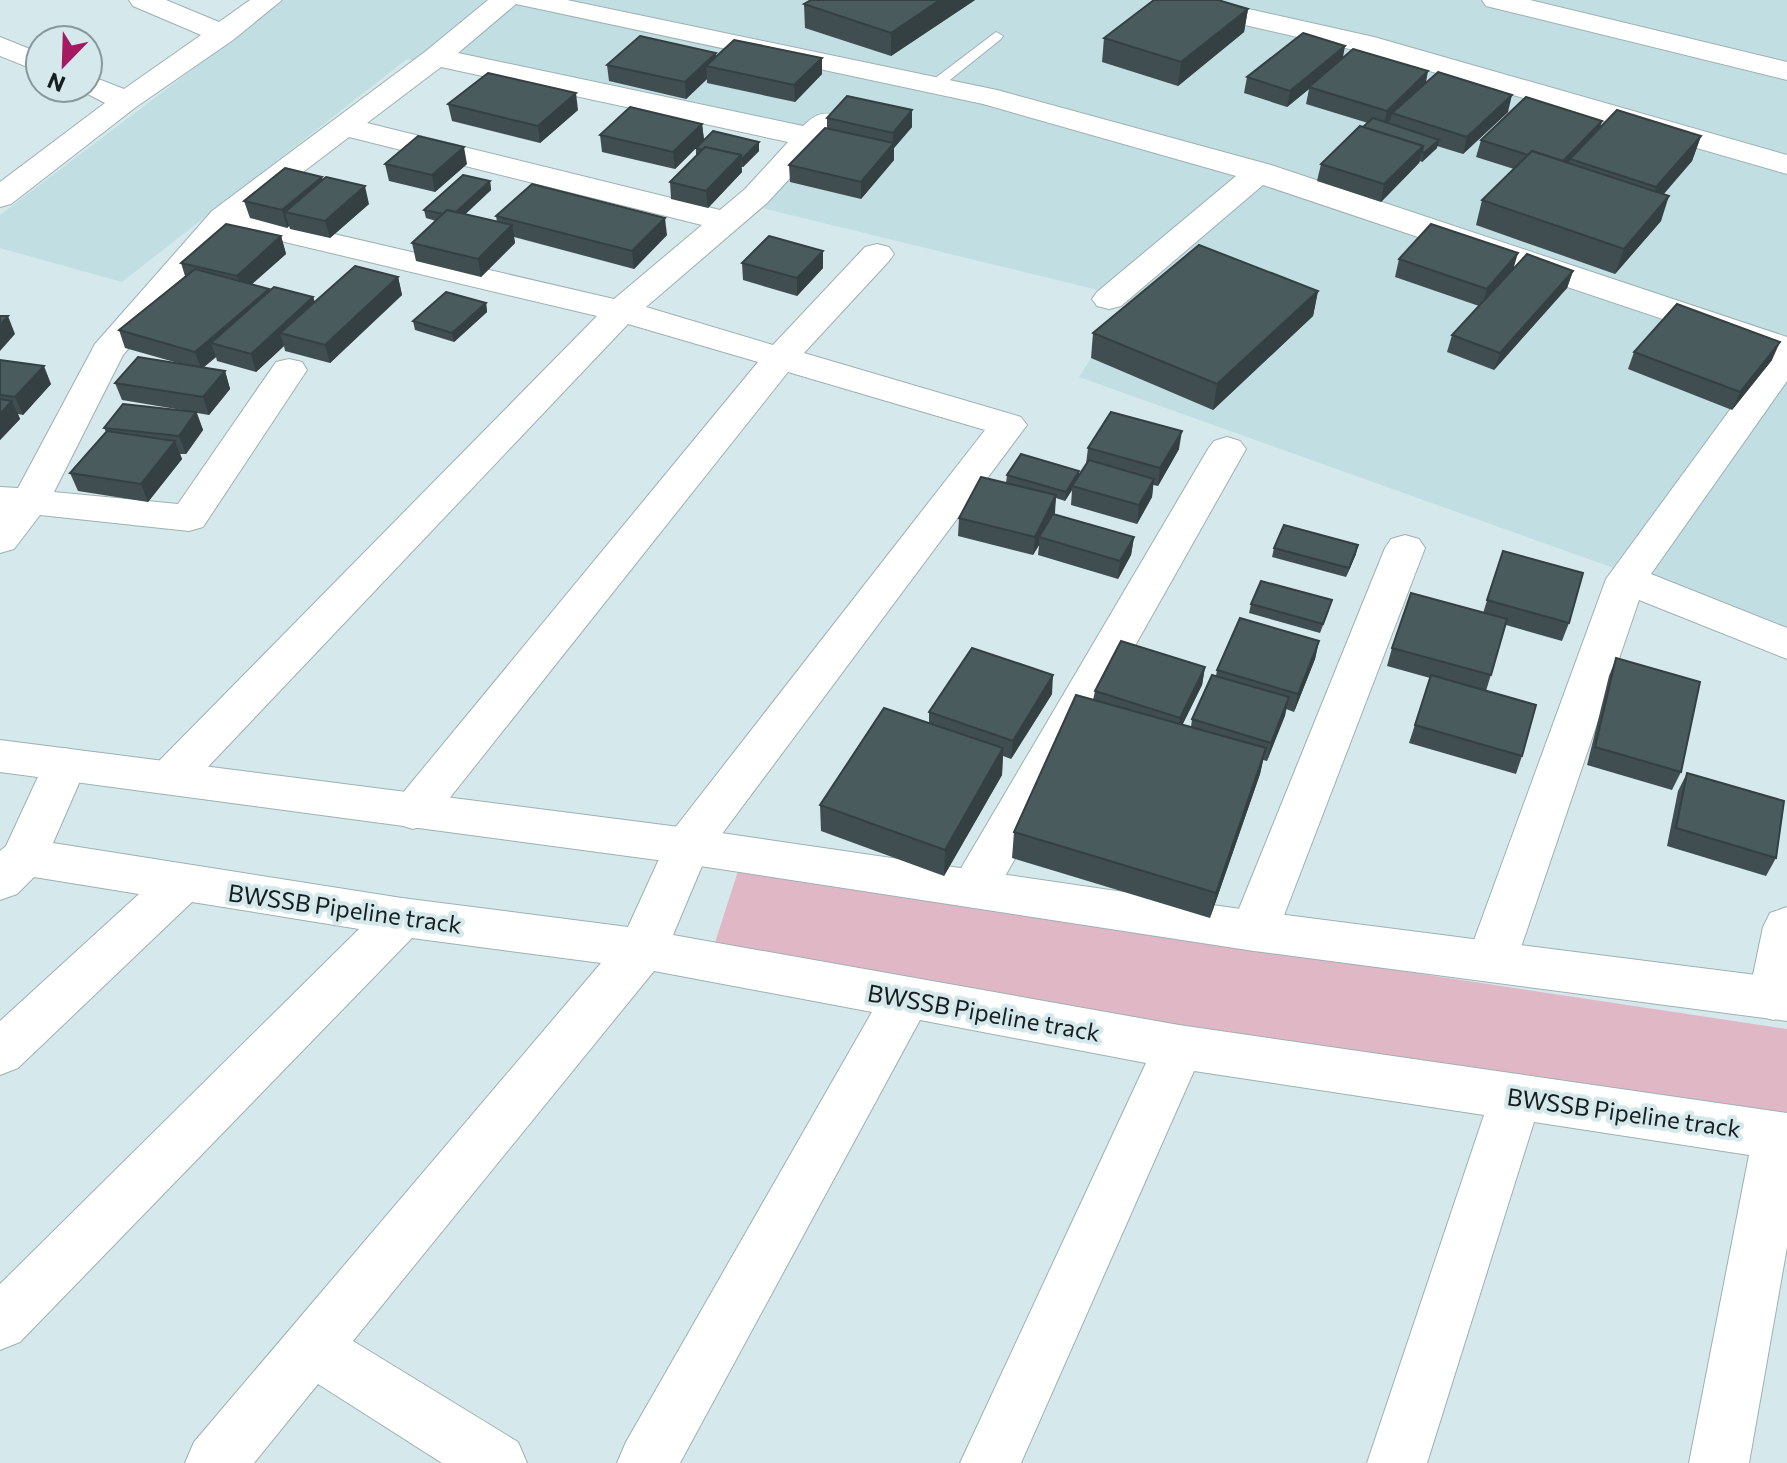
<svg xmlns="http://www.w3.org/2000/svg" width="1787" height="1463" viewBox="0 0 1787 1463" font-family="Commissioner,sans-serif">
<style>
.built{fill:#c1dee2}
.green{fill:#e0b8c5}
.lines{fill:none;stroke-linecap:round;stroke-linejoin:round}
.service-casing{stroke:#9db0b3;stroke-width:2}
.minor-casing{stroke:#9db0b3;stroke-width:2}
.tertiary-casing{stroke:#9db0b3;stroke-width:2}
.service{fill:#fff;fill-rule:evenodd}
.minor{fill:#fff;fill-rule:evenodd}
.tertiary{fill:#fff;fill-rule:evenodd}
.wall{fill:#404e51}
.shaded-wall{fill:#344042}
.building{fill:#4a5b5e;stroke:#344042;stroke-width:2}
.labels{text-anchor:middle;dominant-baseline:central;stroke-width:8;stroke-linejoin:round;paint-order:stroke}
.street-label{font-size:24px;fill:#171e1f;stroke:#d5e9ec}
</style>
<rect width="100%" height="100%" fill="#d5e9ec"/>
<polygon class="built" points="284,0 1787,0 1787,630 1079,377 1130,298 754,206 818,141 407,59 122,282 0,248 0,215"/>
<polygon class="green" points="738,871 1787,1029 1787,1122 712,952"/>
<g class="lines">
<g class="service-casing">
<polygon id="service" points="996,32 1003,36 1001,39 940,88 930,88 930,82"/>
</g>
<g class="minor-casing">
<g id="minor">
<polygon points="129,0 166,0 219,22 250,0 282,0 233,40 136,107 11,204 0,207 0,182 105,103 76,88 88,88 88,75 124,89 201,35 133,6"/>
<path d="M488 0H567L997 90 1271 165 1787 337V381L1651 574 1787 628V659L1639 600 1516 962 1508 976 1491 982 1474 976 1466 962 1606 579 1770 355 1263 185 1121 306 1109 309 1097 306 1092 299 1097 292 1236 176 983 104 516 4 458 53 803 126C814 116 820 111 837 115L841 121 837 127 767 203 646 307 773 345 865 247 877 244 889 247 894 254 889 261 804 353 1021 417 1027 425 707 854 673 935 1179 1025 1787 1113V1247L1749 1463H1689L1749 1155 1534 1122 1427 1463H1367L1484 1115 1194 1071 1021 1463H960L1146 1063 920 1020 680 1463H617L626 1442 872 1012 654 971 353 1341 518 1442 527 1463H442L318 1384 254 1463H185L194 1442 601 963 412 938 20 1342 0 1350V1284L359 929 192 902 18 1068 0 1075V1021L139 894 34 877 17 894 0 900V851L6 846 49 753 65 748 81 753 87 765 53 843 402 898 628 927 671 833 985 430 788 372 429 824 413 829 397 824 390 812 397 800 758 362 628 324 187 789 171 794 155 789 148 777 155 765 597 316 230 229 123 355 54 492 178 504 276 362 289 359 302 362 307 370 203 527 189 531 40 515 14 549 0 553V487L18 488 95 344 212 211 426 51ZM441 67 788 142 745 189 720 210 367 123ZM349 137 702 225 614 299 248 214Z"/>
<polygon points="1158,0 1208,0 1374,37 1787,155 1787,174 1367,53 1162,6"/>
<polygon points="1482,0 1530,0 1787,62 1787,80 1486,6"/>
<polygon points="0,37 40,53 40,72 0,56"/>
<polygon points="1227,437 1240,441 1246,449 991,901 974,907 957,901 950,888 957,875 1208,449 1214,441"/>
<polygon points="1405,535 1419,539 1425,548 1278,931 1271,945 1254,951 1237,945 1230,931 1385,548 1391,539"/>
<polygon points="1787,907 1787,1015 1773,1020 1755,1014 1748,999 1763,927 1770,913"/>
</g>
</g>
<g class="tertiary-casing">
<polygon id="tertiary" points="0,740 687,828 1254,911 1787,979 1787,1021 1254,951 687,864 0,772"/>
</g>
<use href="#service" class="service"/>
<use href="#minor" class="minor"/>
<use href="#tertiary" class="tertiary"/>
</g>
<g class="wall">
<polygon points="811,0 975,0 891,56 805,28 804,4"/>
<polygon points="1248,9 1244,32 1178,86 1102,62 1104,38"/>
<polygon points="716,53 716,56 822,74 795,102 707,83 707,79 686,99 609,81 607,65"/>
<polygon points="1342,58 1426,83 1508,112 1463,154 1437,146 1437,148 1422,162 1420,161 1419,163 1381,202 1317,181 1321,164 1368,123 1306,104 1309,89 1287,107 1244,93 1247,77"/>
<polygon points="448,104 578,110 540,143 452,121"/>
<polygon points="827,118 912,127 894,148 894,160 861,199 790,182 789,165 827,128"/>
<polygon points="1602,121 1600,128 1701,136 1692,161 1664,194 1661,221 1615,274 1476,225 1482,200 1514,169 1476,157 1481,140"/>
<polygon points="702,124 704,140 759,142 759,151 743,167 741,167 742,172 708,208 671,199 670,182 696,156 696,148 675,169 602,152 600,135"/>
<polygon points="385,164 467,164 435,192 389,181"/>
<polygon points="323,180 369,204 330,238 290,229 289,226 287,228 250,218 244,201"/>
<polygon points="490,181 491,190 465,214 497,222 496,216 667,235 634,269 514,237 515,243 481,277 416,261 412,243 436,221 426,218 424,210"/>
<polygon points="281,236 286,254 252,284 269,289 270,291 313,297 315,302 398,277 402,295 330,363 285,351 284,346 256,372 217,361 216,357 203,368 225,371 230,389 209,415 197,413 203,430 186,454 180,454 182,459 148,502 78,491 70,473 106,432 104,428 182,410 122,400 115,383 185,365 125,348 119,330 185,276 181,263"/>
<polygon points="823,251 823,268 797,296 743,280 742,263"/>
<polygon points="1399,259 1514,268 1573,271 1567,288 1494,370 1447,352 1452,335 1479,306 1395,277"/>
<polygon points="1318,291 1313,316 1213,410 1091,358 1093,333"/>
<polygon points="486,303 487,312 454,342 415,330 413,321"/>
<polygon points="1634,352 1772,360 1732,410 1628,369"/>
<polygon points="0,360 51,384 23,415 18,414 20,419 0,440"/>
<polygon points="1088,448 1179,449 1158,486 1153,485 1152,497 1137,524 1071,505 1072,490 1065,501 1056,498 1054,514 1134,537 1131,555 1118,579 1038,555 1039,545 1033,555 958,536 959,518 1006,483 1007,475 1079,471 1079,476 1086,464"/>
<polygon points="1274,548 1356,554 1346,577 1272,557"/>
<polygon points="1503,551 1569,623 1562,641 1506,625 1486,691 1522,756 1516,774 1409,743 1430,678 1387,666 1392,648 1483,613"/>
<polygon points="1251,604 1329,610 1320,633 1249,613"/>
<polygon points="1319,641 1315,659 1294,712 1286,709 1267,761 1263,760 1260,774 1210,918 1012,858 1014,832 1093,700 1095,691 1205,667 1202,685 1182,725 1191,727 1192,719 1216,676 1217,670"/>
<polygon points="1616,658 1681,772 1672,790 1587,765 1609,676"/>
<polygon points="1052,694 1011,759 1003,756 1002,775 944,876 821,831 820,805 929,723 929,712"/>
<polygon points="1687,773 1776,858 1766,876 1667,846 1678,791"/>
</g>
<g class="shaded-wall">
<polygon points="940,0 975,0 891,56 891,33"/>
<polygon points="1248,9 1244,32 1178,86 1181,62"/>
<polygon points="1345,46 1342,63 1309,87 1309,89 1287,107 1290,91"/>
<polygon points="716,53 717,69 706,66 707,79 686,99 685,82"/>
<polygon points="822,58 822,74 795,102 794,85"/>
<polygon points="1428,71 1425,88 1392,113 1390,121 1383,128 1387,111"/>
<polygon points="576,93 578,110 540,143 538,126"/>
<polygon points="1512,95 1508,112 1463,154 1467,137"/>
<polygon points="912,110 912,127 894,148 894,160 861,199 861,182 893,145 893,133"/>
<polygon points="1602,121 1597,138 1570,159 1567,169 1559,165"/>
<polygon points="702,124 704,140 675,169 673,152"/>
<polygon points="1701,136 1692,161 1647,212 1656,187"/>
<polygon points="1439,140 1437,148 1422,162 1424,153"/>
<polygon points="759,142 759,151 743,167 742,159"/>
<polygon points="1423,146 1419,163 1381,202 1384,184"/>
<polygon points="464,147 467,164 435,192 432,175"/>
<polygon points="741,155 742,172 708,208 706,191"/>
<polygon points="322,177 327,194 285,212 289,226 287,228 282,210"/>
<polygon points="490,181 491,190 454,225 452,216"/>
<polygon points="365,186 369,204 330,238 325,221"/>
<polygon points="1669,196 1661,221 1615,274 1624,249"/>
<polygon points="665,218 667,235 634,269 632,251"/>
<polygon points="512,225 515,243 481,277 478,259"/>
<polygon points="281,236 286,254 242,293 237,276"/>
<polygon points="823,251 823,268 797,296 797,278"/>
<polygon points="1518,253 1513,270 1482,307 1487,289"/>
<polygon points="1573,271 1567,288 1494,370 1500,353"/>
<polygon points="398,277 402,295 330,363 325,345"/>
<polygon points="269,289 274,306 211,343 216,357 201,369 195,352"/>
<polygon points="1318,291 1313,316 1213,410 1217,384"/>
<polygon points="313,297 318,315 280,333 284,346 256,372 251,354"/>
<polygon points="486,303 487,312 454,342 452,333"/>
<polygon points="8,316 15,334 0,351 0,325"/>
<polygon points="1780,342 1772,360 1732,410 1740,392"/>
<polygon points="44,366 51,384 23,415 15,397"/>
<polygon points="225,371 230,389 209,415 203,397"/>
<polygon points="12,401 20,419 0,440 0,414"/>
<polygon points="196,412 203,430 186,454 179,436"/>
<polygon points="1182,431 1179,449 1158,486 1160,468"/>
<polygon points="175,441 182,459 148,502 141,484"/>
<polygon points="1079,471 1079,480 1072,486 1072,490 1065,501 1066,492"/>
<polygon points="1154,479 1152,497 1137,524 1139,505"/>
<polygon points="1056,495 1055,513 1042,538 1039,537 1039,545 1033,555 1035,537"/>
<polygon points="1134,537 1131,555 1118,579 1120,561"/>
<polygon points="1358,545 1356,554 1346,577 1349,568"/>
<polygon points="1319,641 1315,659 1294,712 1298,694"/>
<polygon points="1205,667 1202,685 1177,736 1180,718"/>
<polygon points="1053,675 1052,694 1011,759 1013,741"/>
<polygon points="1289,697 1285,716 1267,761 1271,743"/>
<polygon points="1003,748 1002,775 944,876 945,850"/>
<polygon points="1266,748 1260,774 1210,918 1216,893"/>
</g>
<g class="building">
<polygon points="811,0 940,0 891,33 804,4"/>
<polygon points="1154,0 1218,0 1248,9 1181,62 1104,38"/>
<polygon points="1303,33 1345,46 1290,91 1247,77"/>
<polygon points="640,36 716,53 685,82 607,65"/>
<polygon points="734,40 822,58 794,85 706,66"/>
<polygon points="1353,49 1428,71 1387,111 1309,87"/>
<polygon points="1438,72 1512,95 1467,137 1392,113"/>
<polygon points="488,73 576,93 538,126 448,104"/>
<polygon points="847,96 912,110 893,133 827,118"/>
<polygon points="1526,97 1602,121 1563,161 1532,151 1528,155 1481,140"/>
<polygon points="630,107 702,124 673,152 600,135"/>
<polygon points="1617,110 1701,136 1656,187 1570,159"/>
<polygon points="1373,118 1439,140 1424,153 1422,152 1423,146 1363,127"/>
<polygon points="1360,126 1423,146 1384,184 1321,164"/>
<polygon points="825,128 894,143 861,182 789,165"/>
<polygon points="713,131 759,142 742,159 741,158 741,155 705,147 702,150 696,148"/>
<polygon points="418,136 464,147 432,175 385,164"/>
<polygon points="705,147 741,155 706,191 670,182"/>
<polygon points="1532,151 1669,196 1624,249 1482,200"/>
<polygon points="285,168 322,177 282,210 244,201"/>
<polygon points="463,175 490,181 456,212 447,210 443,214 424,210"/>
<polygon points="326,177 365,186 325,221 285,212"/>
<polygon points="532,184 665,218 632,251 496,216"/>
<polygon points="447,210 512,225 478,259 412,243"/>
<polygon points="226,224 281,236 237,276 181,263"/>
<polygon points="1431,224 1518,253 1487,289 1399,259"/>
<polygon points="769,236 823,251 797,278 742,263"/>
<polygon points="1199,245 1318,291 1217,384 1093,333"/>
<polygon points="1527,254 1573,271 1500,353 1452,335"/>
<polygon points="355,266 398,277 325,345 280,333"/>
<polygon points="195,269 269,289 195,352 119,330"/>
<polygon points="274,287 313,297 251,354 211,343"/>
<polygon points="446,292 486,303 452,333 413,321"/>
<polygon points="1677,304 1780,342 1740,392 1634,352"/>
<polygon points="0,316 8,316 0,325"/>
<polygon points="138,357 225,371 203,397 115,383"/>
<polygon points="0,360 44,366 15,397 0,395"/>
<polygon points="0,399 12,401 0,414"/>
<polygon points="123,404 196,412 179,436 104,428"/>
<polygon points="1111,412 1182,431 1160,468 1088,448"/>
<polygon points="107,431 175,441 141,484 70,473"/>
<polygon points="1021,454 1079,471 1066,492 1007,475"/>
<polygon points="1089,460 1154,479 1139,505 1072,486"/>
<polygon points="981,477 1056,495 1035,537 959,518"/>
<polygon points="1053,514 1134,537 1120,561 1039,537"/>
<polygon points="1284,525 1358,545 1349,568 1274,548"/>
<polygon points="1503,551 1583,573 1569,623 1487,600"/>
<polygon points="1261,581 1332,600 1323,624 1251,604"/>
<polygon points="1411,593 1507,619 1491,675 1392,648"/>
<polygon points="1240,618 1319,641 1298,694 1217,670"/>
<polygon points="1121,641 1205,667 1180,718 1095,691"/>
<polygon points="972,648 1053,675 1013,741 929,712"/>
<polygon points="1616,658 1700,682 1681,772 1595,747"/>
<polygon points="1212,675 1289,697 1271,743 1192,719"/>
<polygon points="1431,675 1536,705 1522,756 1415,725"/>
<polygon points="1076,695 1266,748 1216,893 1014,832"/>
<polygon points="884,708 1003,748 945,850 820,805"/>
<polygon points="1687,773 1784,801 1776,858 1676,828"/>
</g>
<g class="labels">
<g class="street-label">
<text transform="translate(345 908) rotate(8)">BWSSB Pipeline track</text>
<text transform="translate(984 1012) rotate(10)">BWSSB Pipeline track</text>
<text transform="translate(1624 1112) rotate(8)">BWSSB Pipeline track</text>
</g>
</g>
<g transform="translate(64 64) rotate(203)"><circle r="38" fill="#d5e9ec" stroke="#89989a" stroke-width="2"/>
<path d="M0-6L14 30L0 20L-14 30Z" fill="#a41961"/>
<text y="-12" font-size="22" font-weight="bold" text-anchor="middle" fill="#171e1f">N</text>
</g>
</svg>
